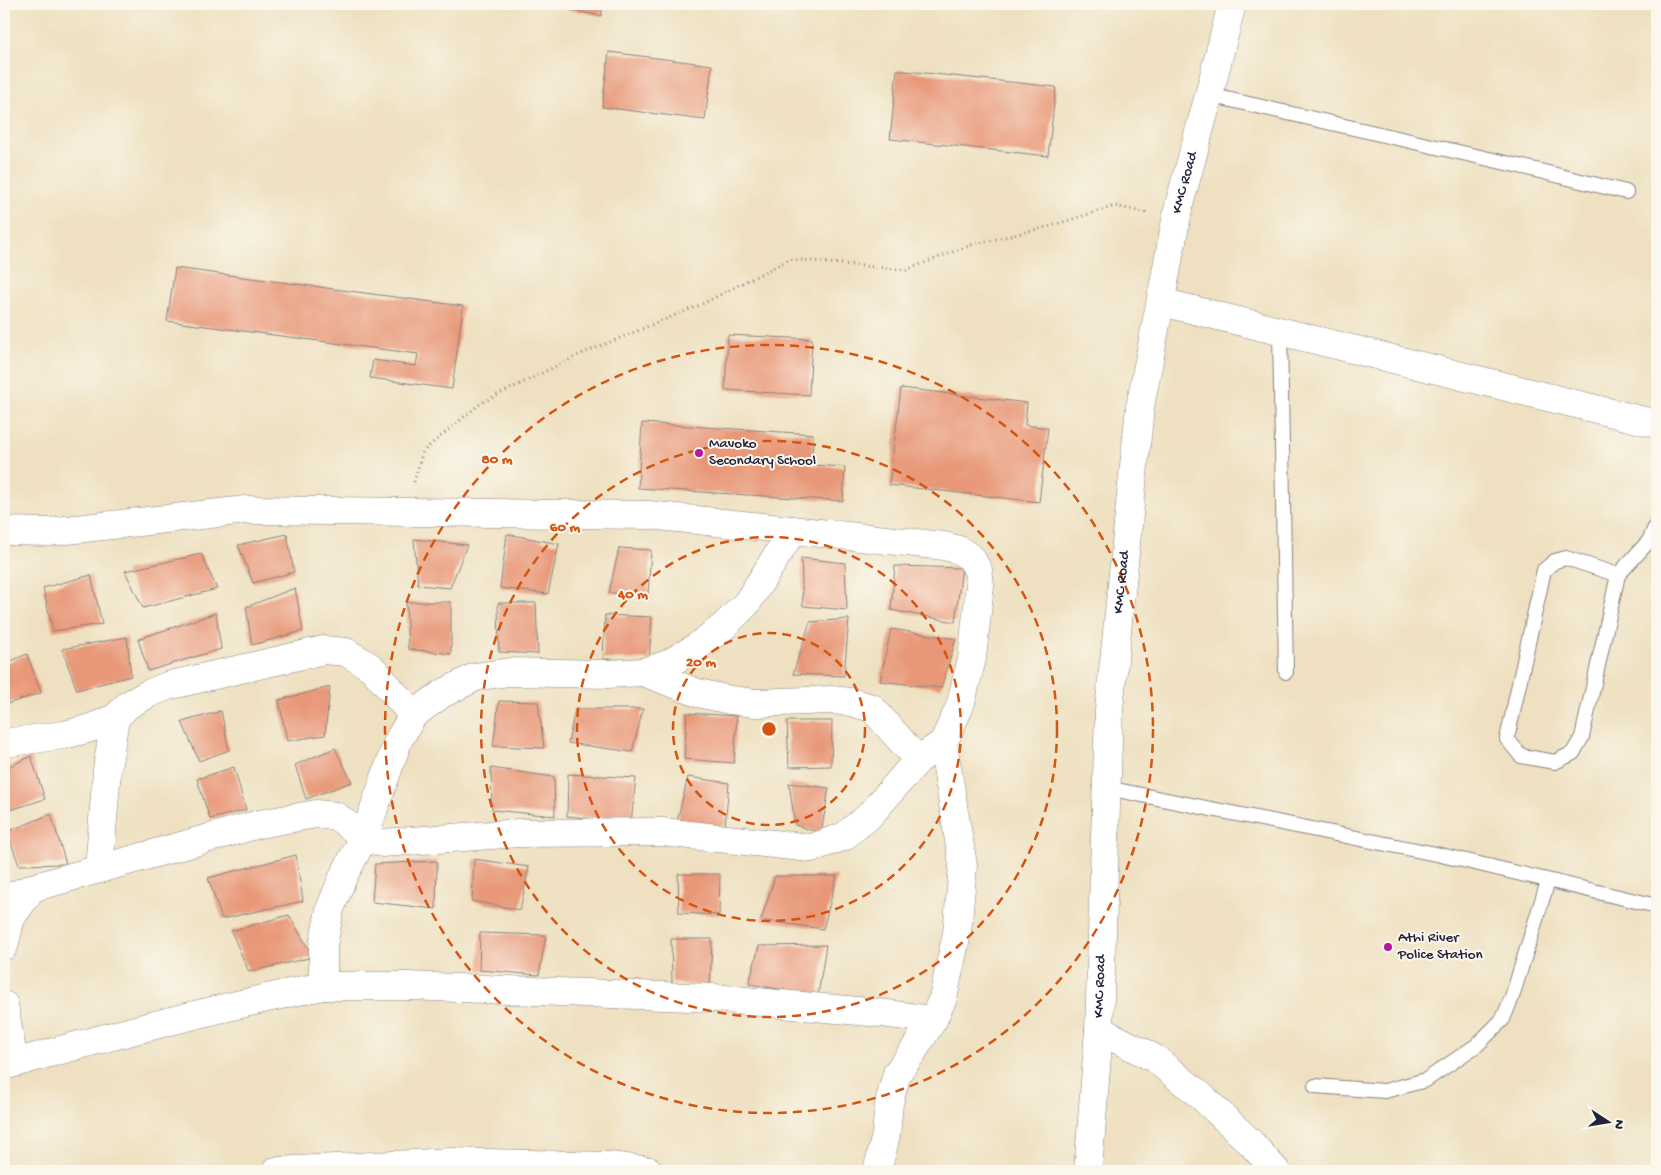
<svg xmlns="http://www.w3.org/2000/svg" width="1661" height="1175" viewBox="0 0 1661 1175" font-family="'Gochi Hand',sans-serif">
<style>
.building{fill:#e89878}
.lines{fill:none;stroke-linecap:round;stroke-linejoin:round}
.service-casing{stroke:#88817e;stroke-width:16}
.minor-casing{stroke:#88817e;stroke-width:29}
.path{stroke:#88817e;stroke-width:3;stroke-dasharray:1 4;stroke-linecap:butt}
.service{stroke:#fff;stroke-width:14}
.minor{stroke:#fff;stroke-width:28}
.ring{fill:none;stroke:#d45411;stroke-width:2.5;stroke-dasharray:9 6}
.poi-dot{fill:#b5179e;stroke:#fbf7ec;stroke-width:2}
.labels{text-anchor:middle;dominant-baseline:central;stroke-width:4;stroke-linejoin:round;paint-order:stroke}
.street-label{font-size:15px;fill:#22223b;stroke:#fbf7ec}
.poi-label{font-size:15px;fill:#22223b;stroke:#fbf7ec;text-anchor:start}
.centre{fill:#d45411;stroke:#fbf7ec;stroke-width:2.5}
.ring-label{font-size:15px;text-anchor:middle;font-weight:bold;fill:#d45411;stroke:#fbf7ec;stroke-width:4;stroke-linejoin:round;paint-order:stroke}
</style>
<rect width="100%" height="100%" fill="#fbf7ec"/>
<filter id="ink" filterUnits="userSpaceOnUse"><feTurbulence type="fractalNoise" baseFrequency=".02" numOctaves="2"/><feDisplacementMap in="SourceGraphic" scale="10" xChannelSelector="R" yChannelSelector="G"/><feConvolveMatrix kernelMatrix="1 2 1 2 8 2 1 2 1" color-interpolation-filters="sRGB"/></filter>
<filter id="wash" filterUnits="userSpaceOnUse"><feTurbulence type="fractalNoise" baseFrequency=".0096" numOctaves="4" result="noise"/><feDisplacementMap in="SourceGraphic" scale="20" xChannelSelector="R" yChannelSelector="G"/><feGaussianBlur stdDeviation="1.12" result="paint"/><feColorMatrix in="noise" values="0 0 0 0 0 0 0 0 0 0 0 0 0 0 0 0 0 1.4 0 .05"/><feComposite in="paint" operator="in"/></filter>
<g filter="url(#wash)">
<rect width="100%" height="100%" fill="#eee0c0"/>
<g id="blocks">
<g class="building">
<polygon points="543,4 603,4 601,16"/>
<polygon points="609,52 712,65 705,120 602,107"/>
<polygon points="897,70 1056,87 1048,156 890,139"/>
<polygon points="175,268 463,306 452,389 370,378 373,360 416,366 418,354 167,321"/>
<polygon points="728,335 812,339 809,395 725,390"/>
<polygon points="901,388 1027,403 1025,425 1048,428 1039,502 889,485"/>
<polygon points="642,423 813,434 812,465 845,467 843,501 638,488"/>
<polygon points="287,534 294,572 253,583 238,545"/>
<polygon points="507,534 559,544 548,594 500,588"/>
<polygon points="414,539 467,545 450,588 418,585"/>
<polygon points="619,548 651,550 648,594 609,593"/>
<polygon points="201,554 217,589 143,608 125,571"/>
<polygon points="801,558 845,563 847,610 803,606"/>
<polygon points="895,566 962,568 955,622 891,610"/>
<polygon points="91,575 102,624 53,631 43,588"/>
<polygon points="295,588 303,631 252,645 246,607"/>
<polygon points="406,602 451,602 451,654 408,649"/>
<polygon points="498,603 536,603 538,654 499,652"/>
<polygon points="216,613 221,649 148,671 138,639"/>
<polygon points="605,615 652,617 649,660 603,659"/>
<polygon points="849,619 844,676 793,674 810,622"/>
<polygon points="891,629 956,639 941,688 880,681"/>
<polygon points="127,637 131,676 77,690 62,649"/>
<polygon points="27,654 41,693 4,705 4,664"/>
<polygon points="330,687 325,735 287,741 279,700"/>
<polygon points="499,701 538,702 544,748 493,746"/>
<polygon points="575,709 643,709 632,752 568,743"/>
<polygon points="221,711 229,750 199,761 182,722"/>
<polygon points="687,713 737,716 734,763 684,759"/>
<polygon points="787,721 832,721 831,766 789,767"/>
<polygon points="335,748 352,782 306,799 295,765"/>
<polygon points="31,756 45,799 4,812 4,769"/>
<polygon points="234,767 246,810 210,819 197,779"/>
<polygon points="491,768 554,777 555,816 492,810"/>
<polygon points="568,774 636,778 631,823 567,816"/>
<polygon points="688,777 729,783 725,826 677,821"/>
<polygon points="789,783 829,788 821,833 795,825"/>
<polygon points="51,814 66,864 19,865 7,832"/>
<polygon points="296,855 303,901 222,919 208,878"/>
<polygon points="474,859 529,867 520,910 472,901"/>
<polygon points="437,861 436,909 372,902 375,864"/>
<polygon points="678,874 720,874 719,915 679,913"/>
<polygon points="775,876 837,876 823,929 761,920"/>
<polygon points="289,915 313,957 249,972 231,931"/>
<polygon points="480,933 546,935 539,975 479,970"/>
<polygon points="671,939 712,939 710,986 672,983"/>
<polygon points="826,945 818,996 749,984 759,946"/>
</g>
</g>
</g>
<g filter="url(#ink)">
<use href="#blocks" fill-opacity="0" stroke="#88817e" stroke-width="1"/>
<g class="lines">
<g class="service-casing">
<g id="service">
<polyline points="1209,95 1515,165 1626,192"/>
<polyline points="1280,332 1286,672"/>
<polyline points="1618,575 1566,558 1555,561 1544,570 1507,739 1521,756 1555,762 1573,753 1582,737 1618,575 1649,541 1657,523"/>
<polyline points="1107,788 1441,855 1657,906"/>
<polyline points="1315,1086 1385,1091 1426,1080 1477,1045 1503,1019 1512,997 1548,881"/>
</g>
</g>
<g class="minor-casing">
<g id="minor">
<polyline points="1161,302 1657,424"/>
<polyline points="4,531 49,532 246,510 649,515 944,546 959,550 971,558 978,570 980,585 972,659 960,706 943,743 918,760 868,817 843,837 811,848 662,832 519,833 382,843 364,837 336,816 316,814 259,824 99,869 32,888 4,899"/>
<polyline points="643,672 698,693 730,700 755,703 831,700 851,702 872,708 918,760"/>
<polyline points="4,743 64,735 91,728 115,718 128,705 148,694 167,686 324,650 346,652 372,668 413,715"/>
<polyline points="99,869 107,770 115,718"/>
<polyline points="4,946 11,918 32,888"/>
<polyline points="323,986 407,986 714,998 881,1013 933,1020"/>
<polyline points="4,1005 14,1063"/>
<polyline points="1099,1030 1154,1058 1200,1095 1252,1144 1276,1171"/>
<path d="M4 1066C109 1036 215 1008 323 986V946L330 909 343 877 364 837 398 741 413 715 442 694 475 677 509 672 607 674 643 672 668 664 695 648 723 627 747 603 793 530"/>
<polyline points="276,1171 451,1162 610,1166 649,1171"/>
<polyline points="877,1171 886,1135 889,1103 897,1073 912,1053 933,1020 943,998 957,933 963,865 943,743"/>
<path id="s1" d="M1088 1171 1099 1030 1109 710 1140 407 1179 205 1209 95 1232 4"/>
</g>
</g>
<polyline class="path" points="414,482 423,451 481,403 581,354 700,305 790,259 906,270 971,245 1047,227 1115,206 1148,213"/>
<use href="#service" class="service"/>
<use href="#minor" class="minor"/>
</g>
</g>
<g class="ring">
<circle cx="769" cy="729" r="96"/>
<circle cx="769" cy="729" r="192"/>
<circle cx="769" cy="729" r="288"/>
<circle cx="769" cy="729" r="384"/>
</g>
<g class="poi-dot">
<circle cx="699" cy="453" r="5"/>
<circle cx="1388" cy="947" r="5"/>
</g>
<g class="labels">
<g class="street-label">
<text stroke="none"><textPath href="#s1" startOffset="995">KMC Road</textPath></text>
<text stroke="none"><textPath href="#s1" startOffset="590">KMC Road</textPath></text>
<text stroke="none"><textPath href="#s1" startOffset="185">KMC Road</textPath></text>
</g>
<g class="poi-label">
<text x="709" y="444">Mavoko<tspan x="709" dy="17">Secondary School</tspan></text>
<text x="1398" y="938">Athi River<tspan x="1398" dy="17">Police Station</tspan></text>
</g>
</g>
<circle cx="769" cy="729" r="8" class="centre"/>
<g class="ring-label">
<text x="497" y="463">80 m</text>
<text x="565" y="531">60 m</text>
<text x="633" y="598">40 m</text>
<text x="701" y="666">20 m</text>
</g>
<rect width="1661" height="1175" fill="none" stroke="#fbf7ec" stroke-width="20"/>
<g transform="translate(1608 1122) rotate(102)" stroke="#fbf7ec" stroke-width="4" paint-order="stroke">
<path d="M0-4L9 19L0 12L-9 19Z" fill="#22223b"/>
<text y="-8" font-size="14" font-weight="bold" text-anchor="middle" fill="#22223b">N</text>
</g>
</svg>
